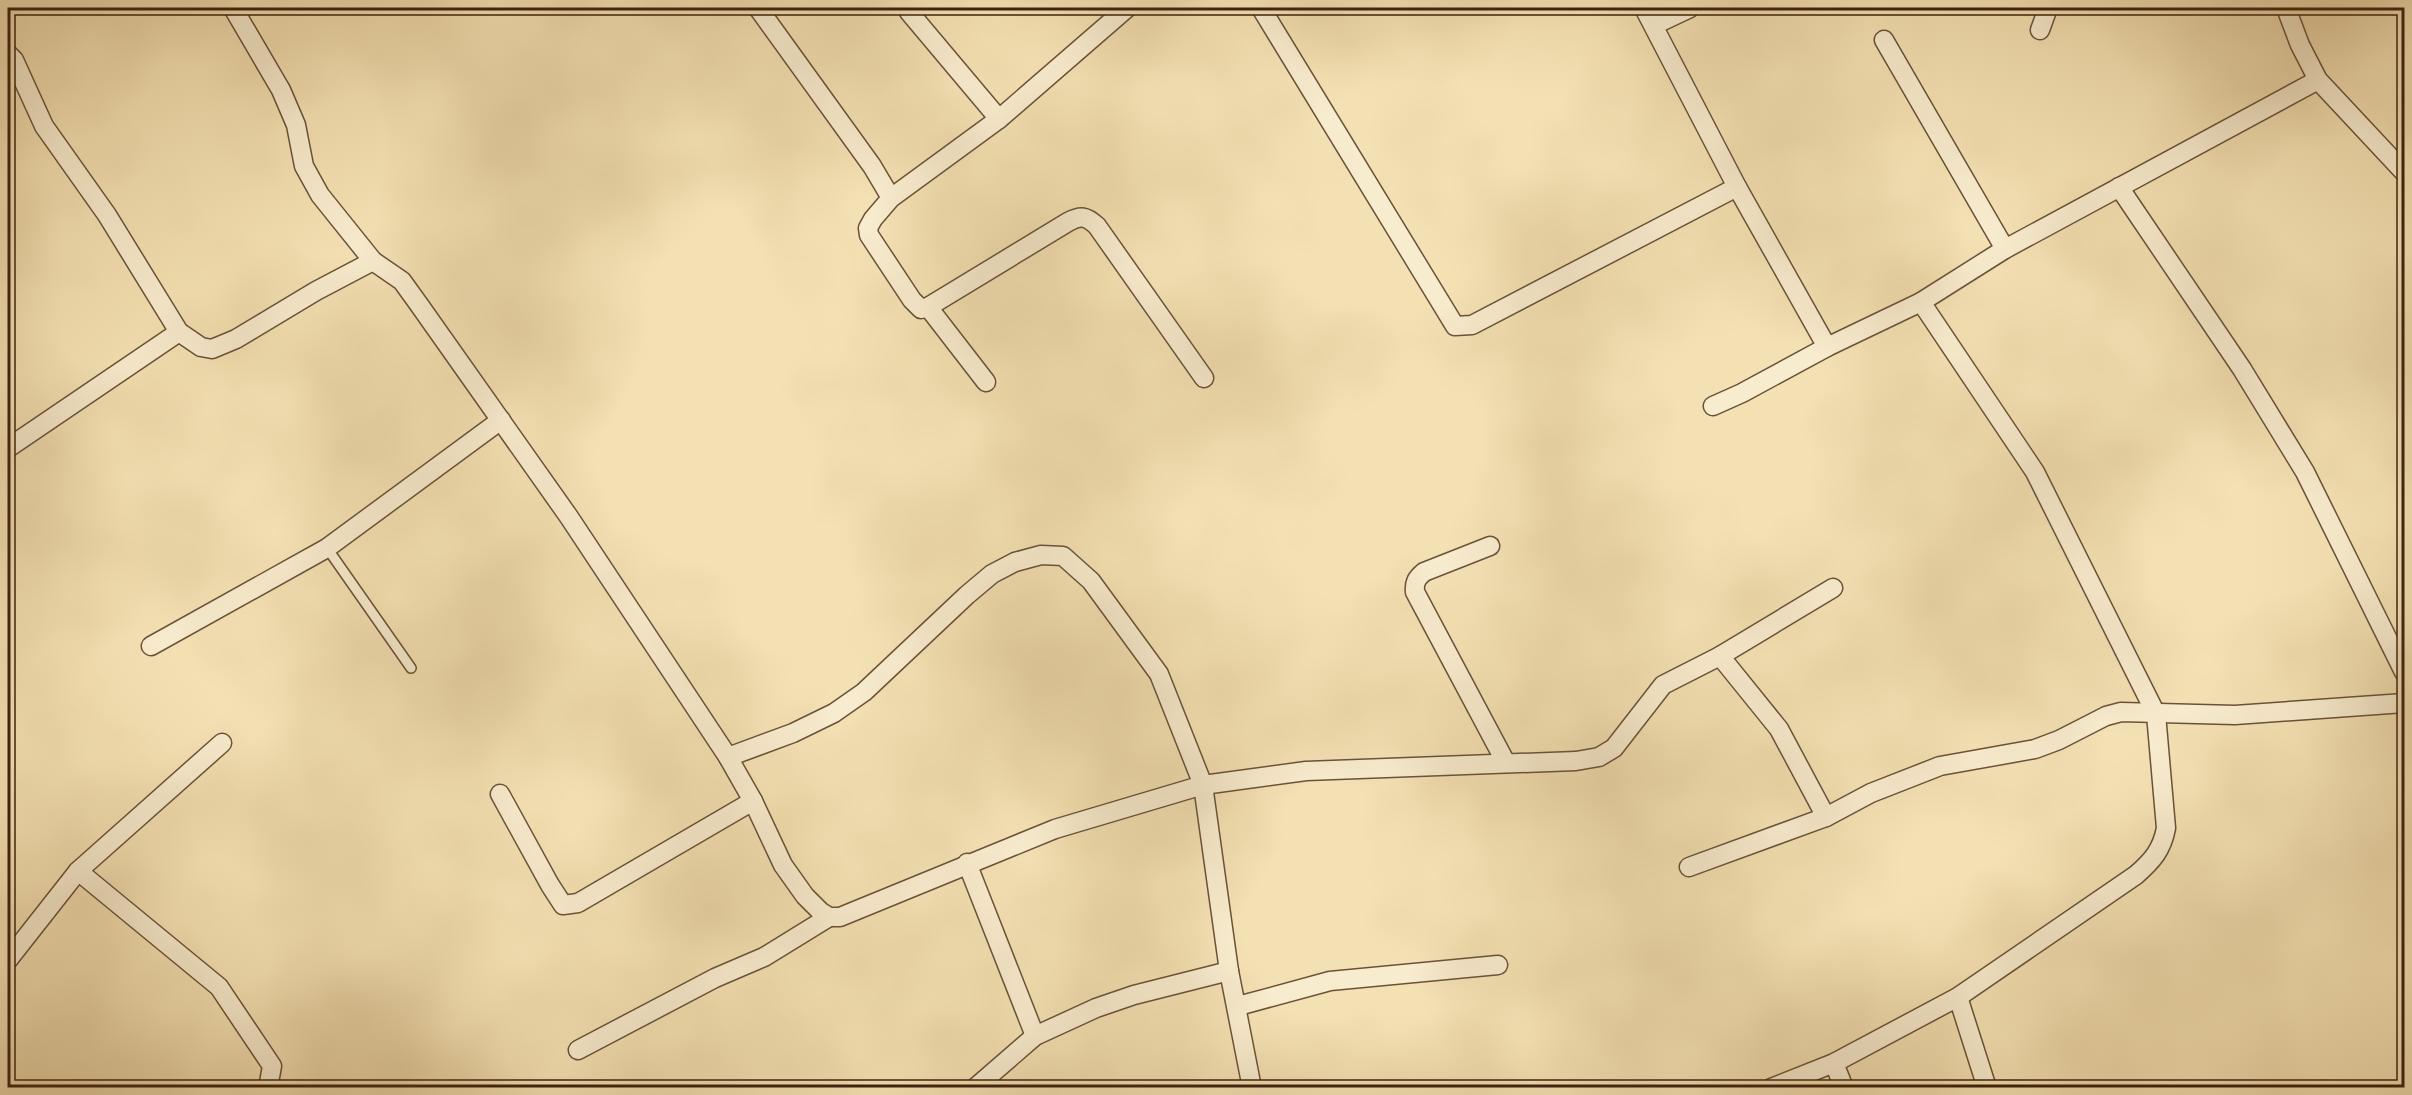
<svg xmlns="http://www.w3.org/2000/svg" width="2412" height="1095" viewBox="0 0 2412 1095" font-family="'EB Garamond',serif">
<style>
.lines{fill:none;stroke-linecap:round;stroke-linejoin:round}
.lane-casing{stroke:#6a5239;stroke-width:12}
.street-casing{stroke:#6a5239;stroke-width:21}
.lane{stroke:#f8ecce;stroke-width:9}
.street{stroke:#f8ecce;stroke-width:18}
</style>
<rect width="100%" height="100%" fill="#f4e1b3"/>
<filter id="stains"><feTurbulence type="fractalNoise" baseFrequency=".00333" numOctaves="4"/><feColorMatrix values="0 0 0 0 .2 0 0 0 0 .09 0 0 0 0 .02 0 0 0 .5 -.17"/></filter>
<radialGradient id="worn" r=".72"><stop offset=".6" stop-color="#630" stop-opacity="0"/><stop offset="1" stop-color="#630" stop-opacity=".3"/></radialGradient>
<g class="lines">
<g class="lane-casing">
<polyline id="lane" points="327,548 411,668"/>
</g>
<g class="street-casing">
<g id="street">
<polyline points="233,8 281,90 296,125 304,166 320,195 373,261 402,281 420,306 569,517 728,757 753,801 783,865 805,896 821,912 829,917 840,917 1055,829 1203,785 1306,771 1576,761 1599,757 1614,748 1663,685 1720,656 1779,729 1826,817 1871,793 1940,766 2035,749 2059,740 2106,716 2121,712 2235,715 2404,703"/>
<polyline points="758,8 872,166 891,198"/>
<path d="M1127 8 999 119 891 198 873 219 868 228 869 235 912 300 921 309 928 307 1068 222C1081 215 1086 216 1097 226L1204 378"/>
<polyline points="1261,8 1455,326 1472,325 1737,187"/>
<polyline points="1644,8 1737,187 1827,347 1921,302 2005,249 2318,80"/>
<polyline points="2286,8 2300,45 2318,80 2404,172"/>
<polyline points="909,12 999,119"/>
<polyline points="1654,25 1690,8"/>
<polyline points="2040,30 2048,8"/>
<polyline points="1884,40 2005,249"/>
<polyline points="8,54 14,60 44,126 107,215 179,332 201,347 212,349 236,339 316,291 373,261"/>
<polyline points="2119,187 2242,369 2305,472 2404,672"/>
<polyline points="928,307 986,382"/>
<polyline points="1713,406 1742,393 1827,347"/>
<polyline points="8,448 179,332"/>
<path d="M1490 546 1424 572C1417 578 1414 582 1415 592L1506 763"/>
<polyline points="151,646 327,548 501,420"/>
<polyline points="1720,656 1833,588"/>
<polyline points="728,757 793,733 834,713 864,692 967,595 992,574 1015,562 1041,555 1063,556 1091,581 1159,674 1203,785 1229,971 1252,1088"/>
<polyline points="500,794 550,885 563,905 578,903 753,801"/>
<polyline points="967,863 1035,1036"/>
<polyline points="1689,867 1826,817"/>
<polyline points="78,871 219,987 272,1066 268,1088"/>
<polyline points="8,960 78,871 222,743"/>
<polyline points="1958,997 1987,1088"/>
<polyline points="1238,1006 1330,981 1498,965"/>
<polyline points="578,1050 715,978 764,957 829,917"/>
<polyline points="1834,1063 1844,1088"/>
<polyline points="975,1088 1035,1036 1096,1008 1134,995 1229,971"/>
<path d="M1771 1088 1834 1063 1958 997 2136 875C2152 861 2162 850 2166 828L2156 714 2035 472 1921 302"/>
</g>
</g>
<use href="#lane" class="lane"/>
<use href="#street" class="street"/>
</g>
<rect width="2412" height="1095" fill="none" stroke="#f4e1b3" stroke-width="30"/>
<rect x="9" y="9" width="2394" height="1077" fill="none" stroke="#3c2210" stroke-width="3"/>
<rect x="15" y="15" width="2382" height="1065" fill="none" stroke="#3c2210" stroke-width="1.5"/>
<rect width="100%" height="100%" filter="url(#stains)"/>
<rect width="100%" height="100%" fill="url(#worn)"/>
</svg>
